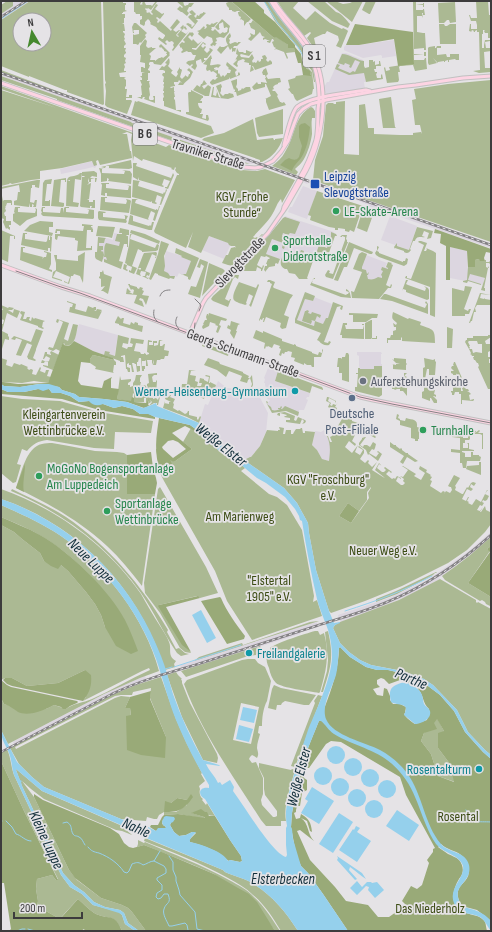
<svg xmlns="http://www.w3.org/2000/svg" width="492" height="932" viewBox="0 0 492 932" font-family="'Sofia Sans Condensed',sans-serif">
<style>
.built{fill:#dcd6e0}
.green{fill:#abb993;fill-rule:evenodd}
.forest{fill:#99aa78;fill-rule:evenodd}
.water{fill:#95d0ec}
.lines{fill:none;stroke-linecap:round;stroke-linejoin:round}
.stream{stroke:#95d0ec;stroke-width:1}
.major-casing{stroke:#c1c1c1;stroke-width:5}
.major{stroke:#fdd4e3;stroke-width:3}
.tram{stroke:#838183;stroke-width:1}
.rail-casing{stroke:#838183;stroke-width:2.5}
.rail{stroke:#e5e3e6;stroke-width:1;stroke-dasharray:3;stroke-linecap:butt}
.transit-dot{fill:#1a4fb4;stroke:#e5e3e6;stroke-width:1.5}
.leisure-dot{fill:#2e9e5b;stroke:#e5e3e6;stroke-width:1.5}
.worship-dot{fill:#6b7280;stroke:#e5e3e6;stroke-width:1.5}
.culture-dot{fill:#0f9aa8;stroke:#e5e3e6;stroke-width:1.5}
.service-dot{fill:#5c6f8a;stroke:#e5e3e6;stroke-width:1.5}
.labels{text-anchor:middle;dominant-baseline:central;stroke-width:3.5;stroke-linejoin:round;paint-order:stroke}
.shield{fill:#e5e3e6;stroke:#6f6e70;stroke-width:1}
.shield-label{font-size:13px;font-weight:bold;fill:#3d3c3d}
.street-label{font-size:14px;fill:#3d3c3d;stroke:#e5e3e6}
.transit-label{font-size:14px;fill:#164399;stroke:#e5e3e6;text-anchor:start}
.park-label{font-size:14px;fill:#3c4c14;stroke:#e5e3e6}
.leisure-label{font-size:14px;fill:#27864d;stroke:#e5e3e6;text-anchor:start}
.worship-label{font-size:14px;fill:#5b616d;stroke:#e5e3e6;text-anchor:start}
.culture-label{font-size:14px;fill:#0d838f;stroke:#e5e3e6;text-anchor:end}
.service-label{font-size:14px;fill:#4e5e75;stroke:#e5e3e6}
.water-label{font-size:15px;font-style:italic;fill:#102d39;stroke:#e5e3e6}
</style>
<rect width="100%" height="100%" fill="#e5e3e6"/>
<g class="built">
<polygon points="13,1 30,1 1,20 1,14 13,6"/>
<polygon points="394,40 396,56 382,58 382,56 381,55 363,58 346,51 344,50 344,47 346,45 359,45"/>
<polygon points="342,53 346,53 363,60 366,82 364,82 365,89 327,94 324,92 323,89 327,82 329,82"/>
<polygon points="1,72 107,110 129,116 260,162 252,164 245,163 1,76"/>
<polygon points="93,161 94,165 97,165 95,168 93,167 85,169 61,174 60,169"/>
<polygon points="305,179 491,244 491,248 368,206 368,205 352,198 308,183 307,184 303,182"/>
<polygon points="303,186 317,191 307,219 288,212 290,207 292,207"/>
<polygon points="285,216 334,232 325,257 310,252 304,265 282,260 266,254 272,239"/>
<polygon points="390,216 417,226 409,250 381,240"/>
<polygon points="114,233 124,235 116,263 98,258 99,238 107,238 113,240"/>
<polygon points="209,236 231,244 224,259 202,250"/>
<polygon points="450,247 467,251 468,273 485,278 483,285 467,280 465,281 450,278"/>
<polygon points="166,251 182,256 181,257 191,261 186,275 183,275 179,273 177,277 175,276 174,279 169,277 163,272 164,260"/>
<polygon points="360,255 366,257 366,255 387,263 385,267 389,268 379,295 364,280 364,271 355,268"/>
<polygon points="314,297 332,304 331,308 332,309 326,325 315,321 314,326 297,320 305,299 313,301"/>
<polygon points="79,324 118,335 114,359 93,351 74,341"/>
<polygon points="357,352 381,352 382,354 381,354 381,364 382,364 382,366 374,366 374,369 360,369 359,366 359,356 357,355"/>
<polygon points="268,368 278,371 275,381 310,393 309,397 307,397 306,399 308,400 304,410 299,410 299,415 286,410 273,412 267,404 270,400 267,399 268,396 265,385 265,383 264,383 265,379 264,378"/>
<polygon points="218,381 227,388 257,392 268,413 266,432 264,436 260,446 251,457 250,457 244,460 237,457 232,451 228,451 222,445 220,441 199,423 205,404 208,405"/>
<polygon points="324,430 330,443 331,450 329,461 322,459 317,450 312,445 315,431 321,432"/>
<polygon points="491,532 491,537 469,556 456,565 456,566 442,576 439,577 440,579 412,594 379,608 341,622 339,620 338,615 389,598 429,579 469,551"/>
<polygon points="317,622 318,627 300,632 300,634 297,635 202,665 201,664 182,670 180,665"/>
<polygon points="145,676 147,681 127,688 112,695 15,746 13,742 14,741 110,691 140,678"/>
</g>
<g class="green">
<polygon points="7,1 13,1 13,6 1,14 1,5"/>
<path d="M30 1H101L104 104 103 105 67 92V90H65L29 76V77L1 66V20ZM20 20H44V44H20Z"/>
<polygon points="103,1 123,1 123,3 126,3 126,5 125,5 125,10 127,11 123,12 123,13 122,13 122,14 125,14 125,18 124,18 124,23 122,24 124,24 125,31 123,31 123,32 125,34 124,37 125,39 124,40 126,44 124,46 124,48 126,48 125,51 126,52 126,53 124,55 124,57 126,58 125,61 126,63 124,64 125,67 124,69 124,71 126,71 126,72 119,73 120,77 126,77 124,78 126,80 126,86 125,87 125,89 127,89 126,97 129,97 129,95 132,95 132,98 126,98 126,100 131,100 132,101 127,114 107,107 105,105 106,91 105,84 106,83 105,80"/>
<polygon points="134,1 142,1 140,4 141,5 142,4 143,5 142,3 144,1 146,5 151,5 152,6 156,1 157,2 151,10 148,8 147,9 146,8 145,9 147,11 146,12 148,13 149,12 152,15 153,14 151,12 156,4 158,5 155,9 162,14 164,13 164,14 160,19 157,17 156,18 158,20 157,22 158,23 160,21 171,31 172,29 170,28 177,19 180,22 173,30 176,32 179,30 180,30 176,35 178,37 179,36 177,35 182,29 180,28 183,25 181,23 184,26 183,28 185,26 187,29 186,30 184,28 181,31 186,34 189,31 173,51 170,48 172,50 174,47 173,45 174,43 172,41 169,42 167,40 165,42 167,44 166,45 158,39 159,37 162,39 163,39 165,36 165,35 158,30 156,27 150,24 151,23 150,22 150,21 148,19 145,22 145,24 144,26 140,24 140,20 142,19 142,16 140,16 140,14 136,14 135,12 134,12"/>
<polygon points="176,1 183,1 184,5 185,6 187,5 188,5 189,3 194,3 191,7 189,7 187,11 186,10 189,13 187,16 182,12 181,12 177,9 180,6 182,8 183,7"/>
<polygon points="231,1 251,19 248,22 247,22 244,26 244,21 241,19 240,20 241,17 239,16 238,13 238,12 240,12 239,11 237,11 235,12 232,11 232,10 229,10 229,8 227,6 226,3"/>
<polygon points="264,1 269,1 282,20 302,44 311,60 313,66 315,82 314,82 312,71 307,65 301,51 275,21"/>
<polygon points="277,1 299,1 293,8 306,20 315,11 330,23 342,29 343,28 347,30 348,31 341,48 336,46 339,40 338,36 327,31 325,34 323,34 314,38 317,51 316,51 307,38 311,33 310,32 304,36 288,18"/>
<path d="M307 1H324L336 12C342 13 346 20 350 24L348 28 332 21Z"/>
<polygon points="326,1 335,1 343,4 350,3 354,1 363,1 352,22"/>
<polygon points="366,1 376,1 370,14 369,14 362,10"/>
<polygon points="413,1 416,1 416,5 423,4 423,3 424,3 424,7 423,7 423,5 416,5 416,10 423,10 423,9 424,9 425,15 423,15 423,13 422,13 423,18 422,16 417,16 417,32 423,33 423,30 423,33 425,33 426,50 424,50 424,48 414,49 414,54 424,54 424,52 426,52 426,56 424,56 424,54 414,55 414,60 424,60 425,58 426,58 427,69 415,71 413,65 400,66 399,67 400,72 398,72 399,80 398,82 387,83 384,68 385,67 386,71 390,70 389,67 414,63"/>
<polygon points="476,1 488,1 489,15 490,15 491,17 491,38 488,38 488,33 485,33 484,31 485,30 483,30 483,34 482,34 482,48 484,48 484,45 485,40 491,40 491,44 490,44 490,41 485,42 486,48 491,48 491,45 491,51 484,52 485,68 491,68 491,72 479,73 473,71 480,70 479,32 477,32 477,30 475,31 475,32 473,32 474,32 473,30 471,31 472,32 469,31 470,24 471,24 471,29 477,29 477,25 476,21 471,21 469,15 470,15 471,18 477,18"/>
<polygon points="455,2 456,22 450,23 449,20 447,20 444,23 439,23 438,3"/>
<polygon points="192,10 196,14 194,16 196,18 197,15 199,16 200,14 203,13 203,12 206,13 200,19 196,19 198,21 192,29 186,24 188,23 192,25 191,26 192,27 195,24 188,17 190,15 192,15 189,12"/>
<polygon points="222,19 230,26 229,29 229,32 224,38 220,37 216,38 217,41 215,42 217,44 216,44 215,46 213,45 212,46 213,47 210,45 213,42 212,38 207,36 204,39 198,34 199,32 197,31 200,30 204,26 205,28 204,29 205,29 207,27 206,25 207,24 210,25 212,23 213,24 217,22 218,22 214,27 211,27 212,28 211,30 213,31 215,29 220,34 223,32 224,33 227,32 228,28 226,27 225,28 224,28 223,22 219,24 219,28 220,29 218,30 215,27"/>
<polygon points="253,20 274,38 276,36 288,45 294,48 295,52 286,53 288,58 287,59 284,52 276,49 274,50 276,48 274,47 272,42 274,41 273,39 272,39 270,43 267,42 267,41 270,41 265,39 263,40 263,38 265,37 262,36 260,32 251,41 248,39 251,36 250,33 254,35 255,34 255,30 251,28 249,23 251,23"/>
<polygon points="134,23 136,23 147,33 145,35 146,37 141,43 140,42 138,45 136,44 133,44 133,34 134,35 139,34 139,30 134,30 133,31 134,32 134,33 133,33 132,27"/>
<polygon points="439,24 444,24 445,26 447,26 450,24 456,24 456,44 440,44"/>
<polygon points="190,32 191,33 192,32 194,34 192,37 190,35 188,37 192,41 193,39 198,44 202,41 196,48 192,48 192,49 196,50 203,42 206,44 205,45 203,43 201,46 203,48 205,46 206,47 204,50 207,53 210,50 209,49 210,48 213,50 207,58 204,58 204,60 206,60 202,63 201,59 196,61 196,63 197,66 195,70 191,67 193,65 192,64 190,66 186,63 188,61 194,60 196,55 193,55 191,52 188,52 187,51 182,53 181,52 183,50 181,47 180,48 180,46 179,45 182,42 184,43 185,42 183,40"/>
<path d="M230 33 231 36 230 38H231H229L230 41 229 42 230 44 235 42 238 43V42H241L237 46H234L233 48H236L235 52 234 51 232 52V48L230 50 228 46 221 54 217 50 220 46 221 47H224L228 45C225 40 225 38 230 33Z"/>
<polygon points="145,39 147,41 146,46 148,48 152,47 152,48 156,48 149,54 151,56 150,60 155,60 155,61 159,58 160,58 162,57 163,58 167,55 167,54 166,54 167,52 164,51 164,50 161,47 160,48 159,46 161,44 170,53 169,54 170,55 161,65 154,64 153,62 150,62 149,63 149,65 150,65 149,68 148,69 148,70 150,71 150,73 148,73 148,80 147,80 147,81 150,81 149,82 150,87 149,88 150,95 149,97 149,99 150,100 153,100 154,99 153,96 155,96 155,103 144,99 145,97 143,97 142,99 137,97 141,97 141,95 142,95 141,86 142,85 140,80 142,80 142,78 140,76 142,76 142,73 145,73 141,72 141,67 143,67 144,68 145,68 145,63 140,62 141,55 140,55 140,46"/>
<polygon points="435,46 435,48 436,48 437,46 441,46 441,48 437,48 437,55 446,54 447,57 450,57 450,54 459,54 459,60 456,60 455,59 449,60 449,62 448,62 448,60 445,61 445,62 444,62 444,61 438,62 438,63 433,58 437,63 429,65 428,63 428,48 429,47"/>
<polygon points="237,48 239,52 243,52 244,53 246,53 246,50 251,52 253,51 249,56 241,54 240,55 241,57 249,58 252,54 254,58 252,61 253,63 254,62 256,63 258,60 259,62 261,61 261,59 263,59 262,56 265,55 267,58 266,60 268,62 270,60 272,62 272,64 255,70 253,66 252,66 254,70 250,72 251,65 249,65 249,63 244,62 245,60 243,59 238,61 237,64 238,66 237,67 233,64 237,60 236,59 234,62 238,55 236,54"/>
<path d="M342 54C350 54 356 60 364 61V66L365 68 369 67V60H373V62L375 61V65L379 64V61H380L381 66H376V69H374L375 72H377V73L376 74 377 78H381V75L382 74 383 79 366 82 364 73 349 75 335 69 337 64 340 65 338 68 350 73 353 71 355 72 360 62 355 60 351 68 349 67 350 65 345 63 344 65 338 63Z"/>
<path d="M211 55 212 59H211V60L210 65C213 66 217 63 221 65L218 68 217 67 214 68V69L216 70 211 72 210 70 207 71 206 69 207 65 203 64Z"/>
<path d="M302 56 307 67 312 72 314 89H313L312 94 297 101 295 99 293 94H292L288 89 290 88 288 80 295 78 296 76 303 75H311C309 69 302 64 302 56Z"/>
<path d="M169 58C170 61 170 64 168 66L173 71H172L171 73 176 77 178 74 177 72 180 67V69H181L182 70 180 77 182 79 186 75V76L188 77 189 74H190V72L187 70 189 68 193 72C191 75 192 75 190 78 187 81 185 82 183 85H178L180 82 182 83 179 80 178 82H174V84L175 85V86L170 87 171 88 174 87V91H175L174 92 175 97H174V99L175 100 176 110H181V112L164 106V101H163V98L164 97 163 93H164V91H163L164 86 163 85 164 84V82H163L164 77 162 75 163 73H165V71L163 70H159L162 66 164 67 167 64 165 63Z"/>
<polygon points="227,62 237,70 235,72 236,76 238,75 238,73 239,72 240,74 240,75 230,79 229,77 229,79 212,85 210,83 210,82 213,79 215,80 218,77 216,77 217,74 213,71 218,70 218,74 219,73 221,77 223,75 225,77 225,76 227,74 227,73 230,73 231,70 228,69 229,68 226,65"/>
<polygon points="266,68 268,74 266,76 268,79 277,78 280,78 281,82 278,83 278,84 275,85 273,87 274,89 272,90 273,91 275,91 278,95 277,96 280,102 281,102 282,103 284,102 286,105 269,110 266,102 266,99 265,99 271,96 266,84 265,84 265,87 254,90 252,87 257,82 258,84 261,84 261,82 267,83 265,78 266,78 265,75 263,75 262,72 263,71 263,70"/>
<polygon points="1,70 108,110 1,72"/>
<polygon points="1,76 131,122 132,123 250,164 235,162 170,140 57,100 57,99 1,80"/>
<polygon points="237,79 237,84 239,84 237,84 236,87 238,89 238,91 241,90 242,88 243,89 246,87 250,87 251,91 237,96 236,92 234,92 235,91 235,89 234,90 231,81"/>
<polygon points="204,80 207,84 202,86 204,89 208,85 211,87 209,96 205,96 193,90 197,85 200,87 201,84 202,84"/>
<polygon points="491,80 490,146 491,146 491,242 353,195 313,180 315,160 323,136 326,105 328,103 333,103 334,104 336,104 336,102 345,101 344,154 359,155 359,105 365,104 368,128 374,128 374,134 400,135 413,135 413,133 421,132 422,134 420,125 415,125 412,100 416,99 414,89 448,84"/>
<polygon points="221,84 222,87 221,88 221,91 220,93 223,96 225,94 228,94 229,93 233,94 234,97 228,99 211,97 213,87 214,87 213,95 216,96 217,92 216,88 219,97 221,98 216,86"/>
<path d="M1 86 122 129 136 134 139 137 166 147 169 145 242 170 257 171 265 169 295 180 282 203 281 199C277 203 276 208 273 213 268 222 260 229 253 237L255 238 257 237 258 238 262 234H263L233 266 228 265 222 263 226 255H228L231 248 235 247 236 248 235 246H231L229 245 228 243 209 236 201 253 188 247 193 232 186 248 155 233 154 231 162 211 177 175H179V174L177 173 175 170 176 168 175 167 174 170 171 169 172 168 143 159 142 161 134 156 133 161 131 140 132 134 127 132 122 134H127L130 151H131L132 158 100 165 98 160 96 161 97 165 94 166 92 161 62 168 40 171V179L31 180 12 184 10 183 9 184 1 186V90L57 108 1 89Z"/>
<path d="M191 90 203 96V98H202L200 101H202V103H198C198 106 200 109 202 109L201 113H200V114H203L202 118 206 119V115H208L209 119 208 121 186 114V112H189L188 93 189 92H191Z"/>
<polygon points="391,97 395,127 396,128 383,128 379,99"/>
<polygon points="135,101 137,102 138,101 211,126 214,133 201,138 198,137 131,115"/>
<path d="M311 107 313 108 315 111V118H312C311 123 312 129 312 134 311 142 308 152 304 159 302 163 298 166 295 169L298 172 296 175 272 166C277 162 282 158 285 152 295 137 294 116 311 107Z"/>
<polygon points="283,109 283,134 259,137 257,133 255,118"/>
<path d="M253 119 257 140 273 138 274 140H275V139L283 138C279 149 273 157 262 162H260V160L202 140 204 138 224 133Z"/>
<polygon points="131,160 132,168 129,169 107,168 109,168 109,166 106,166 105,168 101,167"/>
<polygon points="133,163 137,163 136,166 171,178 173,173 174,175 168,189 165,188 165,187 167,187 170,181 164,179 162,185 164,186 163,187 139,180 139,177 138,180 133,177"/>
<polygon points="99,168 104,169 102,169 102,173 124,174 125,171 122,170 130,171 132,174 131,184 108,181 109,179 107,178 107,181 101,182 101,174"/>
<polygon points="94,171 97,173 97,177 92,176 90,178 97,178 96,182 95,182 95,178 91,179 91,182 89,182 89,178 88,181 89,183 87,185 91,183 89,199 87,200 89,200 89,202 93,202 93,200 95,200 95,208 91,208 92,206 90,206 90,208 81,207 80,206 82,177 84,177 85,176 82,176 82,172"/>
<path d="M80 173H82L81 180 75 179 73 202 79 203 78 207 66 206 67 180 70 181V180H67L68 178C71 175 77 177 80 173Z"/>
<polygon points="66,178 66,182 65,182 65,180 61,180 59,202 64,203 64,206 63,207 51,206 54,180"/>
<polygon points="52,179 51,184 47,184 45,201 49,201 49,200 50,200 50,206 42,206 43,183 45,180"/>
<polygon points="37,180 40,180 39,188 35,187 35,185 32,185 32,188 31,188 30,202 34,203 35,200 37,200 36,207 33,207 34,205 32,204 32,207 30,207 30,203 29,207 14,205 14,201 17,200 18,192 20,192 19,185 1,189 1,187"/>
<polygon points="133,180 140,181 139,182 138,186 163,194 164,192 165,193 166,189 167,190 161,205 159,204 160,204 162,197 157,195 155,202 157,203 156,204 152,203 152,201 151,202 132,197"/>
<polygon points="101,183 109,183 109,184 106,184 106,188 126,190 128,190 129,186 127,185 131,186 131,198 129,198 107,196 107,193 105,193 105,196 101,195 102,185"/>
<polygon points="317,191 363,206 354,232 350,230 349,232 345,231 345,229 338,228 338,230 335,230 335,228 329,227 310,220 311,216 308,215"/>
<polygon points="2,196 3,201 4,200 11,200 12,201 12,205 11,205 11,203 7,203 6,206 5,207 6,207 5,208 6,211 4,213 5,216 6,216 6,221 11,221 11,225 9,225 9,227 10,227 10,230 7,228 6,229 3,222 4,219 1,218 1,197"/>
<polygon points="101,197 107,197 107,198 105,198 105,202 126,204 127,201 126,199 130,200 131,201 129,213 100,210"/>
<polygon points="132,199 138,199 136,200 135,203 156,210 156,209 158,210 159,206 160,206 155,221 153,220 155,213 151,211 148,219 149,220 130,214"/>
<polygon points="15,207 20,207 20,208 18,208 18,212 35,213 36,210 35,208 37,209 37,216 27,220 20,226 13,221 13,214 15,213 14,212"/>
<polygon points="42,207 45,207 45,208 43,208 43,212 60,213 61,208 63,208 63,213 64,208 65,207 69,207 69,208 66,208 66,212 88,214 89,210 87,209 94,210 94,218 93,219 43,216 41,214 42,212 41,211"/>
<polygon points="363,209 374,212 367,232 357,228"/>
<polygon points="99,211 106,212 105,213 103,213 103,217 125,219 125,216 124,215 128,216 126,220 127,221 126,223 99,220 98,218 98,212"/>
<polygon points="130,215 133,216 133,221 149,226 150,225 151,226 152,222 154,222 152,230 149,230 128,224"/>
<polygon points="285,217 300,222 295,234 290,233 288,235 283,233 282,236 288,237 284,249 282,248 283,243 272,239 266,254 280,259 278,264 276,263 275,264 275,266 269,267 265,272 265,271 264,270 265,266 267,266 267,264 266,264 268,259 269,259 270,258 266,256 265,257 261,256 257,265 262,268 263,265 264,266 262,271 261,271 261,269 257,267 256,271 245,271 240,270 240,267 242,265 269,235 283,218"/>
<polygon points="40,221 53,222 53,227 49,227 49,232 53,233 52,236 24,231 30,225"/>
<polygon points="82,224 92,225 93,226 91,226 91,227 93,228 92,229 93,229 93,232 91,232 91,230 87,230 86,248 91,248 91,246 92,246 92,250 77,251 78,241 75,240 75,238 58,236 57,240 55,239 55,234 60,234 60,231 57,231 57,233 55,233 56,229 83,231 84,226 82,226"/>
<polygon points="98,226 115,227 112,238 108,237 96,236"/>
<path d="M417 227 433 231 431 238 427 239 429 233 424 231 422 236 425 237C421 238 417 235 415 241H413L410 249 411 250C409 253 407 254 404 252V251L395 248V249L394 247 397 243V246L409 250Z"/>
<path d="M120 228 129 230V235H127L126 236H128V247H127V244H124L119 261 123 262 121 269 104 262V259L107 260 106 257H104C105 252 103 248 106 243L119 246 120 242 115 241 117 234H122V233H119Z"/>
<polygon points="1,230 15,236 15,239 14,239 14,236 10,236 8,262 1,259"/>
<polygon points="131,230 145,234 160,241 159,244 130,233"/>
<path d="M331 232 336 234 337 236H335L326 261 314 258 307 278 308 279H299L295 274 289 273 287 269H285C277 265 282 258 285 251L292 253 291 257 293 253 299 255 301 250 304 251 301 260 305 261 310 252 316 254 319 245 327 248 331 236Z"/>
<polygon points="23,233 27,233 27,234 25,234 25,239 46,242 47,241 48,236 49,236 49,240 50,240 50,236 52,237 51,252 50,251 50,248 48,248 48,251 21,245"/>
<polygon points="130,234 133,235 131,235 130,239 155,248 157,244 159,245 158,250 156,251 142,252 142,251 138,249 132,266 137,268 134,274 129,272 129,270 131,271 132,267 127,265 126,269 128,270 127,271 123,269 124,264 127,265 127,264 125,263 129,245"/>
<polygon points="342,235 347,235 346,239 347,240 347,242 348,242 333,279 326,277 325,275 328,270 330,271 329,273 333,274 345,240 345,237 342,236 342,237 340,237"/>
<polygon points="98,237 106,238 105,239 104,243 99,243 99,246 103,246 103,250 101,250 102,252 103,251 104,255 102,262 96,259 95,257 95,252 97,252"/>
<polygon points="161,241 169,244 164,256 165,266 164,271 168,273 170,276 175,276 174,279 170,278 169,279 158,275 158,274 155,273 151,280 149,279 158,254"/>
<polygon points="419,241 421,241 427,243 424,251 426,251 427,249 426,248 433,251 436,253 435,317 430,315 430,287 405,278 406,276 407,276 407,278 411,279 424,245 418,242"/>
<polygon points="349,242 373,252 372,254 370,254 354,248 347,267 344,267 338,281 334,280"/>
<polygon points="377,246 379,247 377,251 379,252 379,253 403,262 403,261 405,261 406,258 408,259 407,264 404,266 379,257 376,255 375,253 377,250"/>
<polygon points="21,247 25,247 25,248 23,248 23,252 43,257 42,259 44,257 46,257 47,253 44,252 44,251 51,253 51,264 49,269 52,270 52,272 20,260"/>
<polygon points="176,248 199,258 190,280 188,279 188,277 179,273 183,275 184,274 186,274 191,261 181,257 182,256 175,253"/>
<polygon points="85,252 83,283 80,276 74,274 73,276 71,276 69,284 64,282 64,281 68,283 70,277 56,271 53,277 62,280 62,281 52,278 53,272 56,270 56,263 54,255 57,255 57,259 78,261 78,256"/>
<polygon points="156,252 157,253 156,258 155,258 156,256 152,254 145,271 150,273 149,276 147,275 146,277 148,278 149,277 148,279 142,276 145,276 146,272 141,271 140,274 141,276 136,274 138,268 140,270 141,269 141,268 138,268 143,255 144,253"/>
<path d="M362 252 367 254 362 267V269L366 270 367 274 369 272 368 275H367L368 279C372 280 375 279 378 277L382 278V276L381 275 383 271 381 270 382 267 388 269V268L386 267 388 262 392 263 391 264 393 265 386 285 390 287 391 284 392 285 391 288H388L379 299 352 298 351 291 354 292 362 272 353 269 359 254Z"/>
<polygon points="200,259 208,262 200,298 188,294 191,286 196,287 204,266 201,264 200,268 197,267"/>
<polygon points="479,259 485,261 485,260 486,260 486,262 489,262 490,261 490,264 489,263 486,263 486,267 488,268 489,266 489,268 488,268 484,288 485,288 485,291 481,290 485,278 470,274 468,280 481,284 481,285 468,281 467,283 463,282 463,281 467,280 468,267 475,267 475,260"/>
<polygon points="209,263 223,269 225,271 202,296"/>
<path d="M103 270 104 274 112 277C110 283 110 287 108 294L103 291H101L105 286 101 287V279L99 278V277L100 276V272H102Z"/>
<polygon points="235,275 239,275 238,279 235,277 233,279 225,299 229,301 230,299 231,299 228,307 213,301 211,299 213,296 222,288 233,276"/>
<path d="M314 278H315V279H313L312 283 346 295 347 294H348L349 292 346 291V289C350 291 350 293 351 298L341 297 310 285Z"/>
<polygon points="268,280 270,280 275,282 273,287 274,288 293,295 291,298 290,299 284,315 289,317 286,328 282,329 280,327 281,323 266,317 264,322 263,322 264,318 263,318 262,320 260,319 260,321 259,320 272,284 270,283 270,282 267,282"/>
<polygon points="406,280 408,280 406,284 408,285 425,291 426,288 424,286 428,288 429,290 429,299 427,300 406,292 406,290 403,289 402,291"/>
<path d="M239 282 256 288 258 284 259 285 251 307 249 305 250 304 253 296 249 294 246 303 247 304 245 305C243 304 238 303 235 301 230 298 237 286 239 282Z"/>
<polygon points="128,284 130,284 130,285 137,287 137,288 139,289 140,287 143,288 142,290 144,291 142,295 149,296 146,305 143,299 140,298 139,300 142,301 144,307 134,303 137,295 126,294 127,288 131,292 129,292 133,294 134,290 132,289 131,290"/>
<polygon points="465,286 472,287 464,309 468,311 469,309 471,309 469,314 465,314 465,316 452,316 452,288 464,291"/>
<path d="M305 292 315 296 313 301 305 299 297 320 314 326 315 321 311 320 312 321 311 324 302 321 305 311H306L307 310 309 311 308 313 311 314 312 312 321 315 320 318 317 316 315 321 323 324 326 318H328L333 302 343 306 342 310 340 309 341 306 337 307 324 342 328 343 329 341 331 342 329 345C325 346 321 344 319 341L317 340 321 333 295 323V319Z"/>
<polygon points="480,293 491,295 481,294 480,298 484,299 485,298 485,299 491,300 491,305 477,305 475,308 476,312 474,312 472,321 471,321 470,323 469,323"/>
<polygon points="384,294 386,294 425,308 427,304 425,303 426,301 428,304 428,314 392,301 380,299"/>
<polygon points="67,301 76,304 75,309 86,312 88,306 93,308 94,307 96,307 96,310 94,311 96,311 97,309 102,310 100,312 102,311 98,319 73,313 69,312 70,307 72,307 73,304 67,302"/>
<polygon points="1,305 8,308 9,307 14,308 12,310 8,310 13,313 14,309 20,311 17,318 7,313 2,331 8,334 8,336 9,337 9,340 5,339 2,349 1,348 1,324 3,324 4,320 1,319 1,312 3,309 1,308"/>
<polygon points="21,311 25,312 23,319 26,319 27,317 30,317 29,320 31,321 32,317 34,319 35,318 45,321 43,322 42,327 44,328 43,329 38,327 38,326 20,320 22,315 20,313"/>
<path d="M393 312 408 319 409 318 421 322 420 325C433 330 435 328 435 343L402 341V337L401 338V340H388V343H387V338H390L391 335H393V331L396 330V327H394L393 323 396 325 397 323C393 319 391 320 393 312Z"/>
<polygon points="209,313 227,319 226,321 221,320 219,325 221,326 218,333 216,332 218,326 215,325 216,324 210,322 209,326 203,329 202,327 203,325 204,325 203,324 205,320 207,320 206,317 207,314 208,314 208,316"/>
<polygon points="349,313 378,314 377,318 372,318 366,322 353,322 353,315 349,315"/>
<polygon points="118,316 121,319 122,318 124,318 123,323 130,325 131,322 134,324 135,322 138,323 138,325 143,326 142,332 119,325 119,324 115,323 115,322"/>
<path d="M57 319 69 323 64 339 68 341 73 324 78 325C76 333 76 348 64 345L65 344 63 343 60 351 56 349 53 351 48 349 49 347 53 348 63 322 59 320 58 323 56 322Z"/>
<polygon points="371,320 372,320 372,338 376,338 376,336 377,336 377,339 372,339 371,338 371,339 365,339 365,323"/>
<polygon points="231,321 240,324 238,325 236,331 237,331 234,339 230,333 231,330 227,328 228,325 230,326"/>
<polygon points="343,323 347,323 347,325 345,325 346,329 363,329 364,325 362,325 362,324 364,324 364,339 342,338 342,335 340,335"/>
<polygon points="447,327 453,329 452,348 447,348"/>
<polygon points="36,329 43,331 36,349 36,350 33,358 36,360 35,361 28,359 28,358 27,357 32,345 27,343 21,356 16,355 22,340 16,338 15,340 11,339 14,336 31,342"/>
<polygon points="256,330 263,333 263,331 282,339 282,341 294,345 294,344 296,345 296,346 312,352 312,353 318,355 319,352 322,353 322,349 323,350 321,357 314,357 314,367 312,367 311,365 307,365 304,363 304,365 294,361 295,358 291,357 292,352 288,351 287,352 285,352 284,354 282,353 281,356 279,355 281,349 279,348 280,346 274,344 272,348 268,346 267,347 266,346 265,349 264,348 265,343 253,338"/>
<polygon points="118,335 129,338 128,344 123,343 122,347 127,349 128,347 132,347 133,344 130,343 131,338 144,340 143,344 136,343 134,351 140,352 141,354 144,354 144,353 146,354 146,355 149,354 149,353 147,352 148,340 152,341 152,342 149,342 149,345 153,345 153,341 157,341 157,343 154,343 154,346 158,345 159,340 163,340 160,341 160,346 162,346 164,344 165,344 164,350 169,351 168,356 165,356 164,359 161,359 160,360 157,360 156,365 153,365 154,361 154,360 152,365 152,360 147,360 148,366 146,366 146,360 145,361 142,361 142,366 145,366 145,369 144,369 144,371 142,371 141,358 139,358 138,362 137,362 137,366 140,366 140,371 137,372 136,364 135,364 134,363 132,363 134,372 132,372 131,365 129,365 129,363 127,364 127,367 130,368 130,372 128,372 127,369 126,369 125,355 121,356 121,357 123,357 124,362 120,362 120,361 104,355 105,351 110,352 109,354 115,356"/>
<polygon points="488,335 491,335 491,337 485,341 486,344 490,344 490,351 488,352 488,357 491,357 491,359 489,359 489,363 490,363 491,389 488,389 478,367 479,366 478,363 477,363 475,360 474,360 473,357 474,357 474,356 472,356 471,354 470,355 471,353 469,349 472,349 473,353 476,352 482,353 482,344 478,344 477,341 469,341 468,342 470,346 469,346 470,348 469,349 465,342 466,340 467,340 467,338 473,338 473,336 488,336"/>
<polygon points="203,343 229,352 228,356 202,346"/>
<polygon points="51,351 59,355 53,370 43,366 43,365 48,366 48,362 45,361 44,363 41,363 42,360 47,362 49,361 50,358 46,356 44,359 43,359 45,352 47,352 47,354 51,355 51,354 50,353"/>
<polygon points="348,353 349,355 349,382 342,380 342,373 339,373 339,367 337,367 338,358 341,358 342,359 342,357 345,357 346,353"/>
<polygon points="93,355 114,360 116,362 116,365 114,365 113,372 114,373 95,369 96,367 90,363 90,359"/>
<polygon points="1,358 7,360 6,365 12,367 14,363 20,365 21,364 28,367 27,368 29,370 31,369 33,370 32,374 36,375 40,367 41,368 40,371 45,373 46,370 49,370 47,376 51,377 48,383 34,381 22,383 3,382 1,381"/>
<polygon points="208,358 219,362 220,364 243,372 243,373 249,376 248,378 250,378 252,375 253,385 252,387 251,387 252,384 250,378 248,380 247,383 240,381 242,376 229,371 226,377 217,370 204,365"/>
<polygon points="394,358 406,359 406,363 407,364 406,365 406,370 393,369 393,364 392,364 396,365 396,364 400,364 396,363 392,359 394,360"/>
<polygon points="424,358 433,360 435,359 435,361 436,362 435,375 429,375 429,369 427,369 425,379 423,380 423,368 425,367"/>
<polygon points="454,362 455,362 462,378 463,381 461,382 461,379 459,380 459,381 452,381 452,378 456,378 457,373 456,375 453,375 453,374 451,373 451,371 454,371 451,368 452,366 454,366 453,365"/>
<polygon points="374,366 382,366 382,395 379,397 355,391 355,387 357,387 358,374 356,374 356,373 358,373 358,368 360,368 360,369 374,369"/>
<polygon points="189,370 196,371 191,371 190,375 196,376 195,381 198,382 197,386 201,386 202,383 199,383 200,378 204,379 204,380 208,382 209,377 205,376 206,375 210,376 209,383 210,383 210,382 216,385 214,391 210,390 209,393 206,392 204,399 198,396 200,391 193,389 192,394 186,391 186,390 184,388 183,390 181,390 182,384 187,384"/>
<polygon points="278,371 322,387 323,389 323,390 312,386 310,393 275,381"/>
<polygon points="157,373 157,375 154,375 152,377 153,382 156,382 156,380 157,381 156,395 151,394 150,397 153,398 153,399 156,398 158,400 159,397 160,397 158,405 157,405 157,403 154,403 149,406 152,402 150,400 151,402 148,404 149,400 146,403 146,398 144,398 144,402 134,402 134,394 133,393 132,402 117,399 120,376 121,380 131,379 131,381 128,383 128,385 130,385 130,387 133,386 133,383 135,380 136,375 142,375 140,378 140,382 141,382 140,386 145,385 147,388 148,387 147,386 147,384 149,383 148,374"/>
<polygon points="404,373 407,373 405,375 405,376 407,377 406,379 407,383 404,383 405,388 407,388 407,396 403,391 400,391 400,389 397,389 395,390 394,389 392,389 392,387 393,386 394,384 392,384 392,382 400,382 400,378 404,378"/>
<polygon points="435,380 434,390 435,390 434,394 436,395 436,397 434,396 433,396 437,400 437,403 434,403 431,398 430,398 430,401 422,398 422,392 424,391 424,381"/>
<polygon points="455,382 456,386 461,386 461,391 463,391 462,388 464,387 466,389 468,389 469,391 467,392 469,392 471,394 469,395 470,400 474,399 474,400 473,401 462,400 462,404 461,404 461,394 459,394 459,392 455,392 454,395 452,395 452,393 451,392 451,391 453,391 453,387 452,387 451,384 453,384"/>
<polygon points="166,395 169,397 170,395 171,395 170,397 175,399 173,403 174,404 173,408 178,411 179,410 185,414 187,413 188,411 189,411 189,415 197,417 197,419 198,420 200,416 201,417 199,423 187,417 163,408 165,401 164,403 169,404 169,402 171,402 165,399"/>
<path d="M1 396 22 399 60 401 99 412 153 421 151 433 115 432 114 449 94 448 47 440C38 441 33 444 27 451L22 449 17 464 21 465 16 482 13 483 1 473Z"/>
<path d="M327 397H328L336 401 335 403V401L329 398 328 401 331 403 330 405 332 406 333 404 336 405 338 402 335 407 337 408 336 411 342 414 344 412 349 415 348 416 352 418V421L361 424 360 427 361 429 364 425 376 432 374 435 376 437 375 438 361 430 360 431 364 434 362 435 358 432 357 433 354 432V434L355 435 352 441 356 444 355 446 349 441 345 447 352 453 358 445 355 452 360 455 363 450 358 447 359 446 364 450V453L360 459 365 463 368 460 369 461 368 463 372 467 377 462 372 470 383 477 385 478 375 470 379 463 382 466 379 464 377 468 382 472H384L386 470 384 468 385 467 392 472 391 473 389 471 386 474 392 479 394 478 395 479 397 476 401 478V479L398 477 396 481 401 485H403L405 483 403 481 404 479 400 476 403 477 408 470 402 466H403L416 474 414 476 421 480 425 473 419 469 420 466 427 470 426 472 431 475 430 476 432 477 430 480 432 481 430 486 441 493 443 491 445 492 444 494 446 491 450 493 452 490 451 487H450L448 486 454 475 460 478 455 486 456 487 455 490 462 494H463L467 487 468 488 471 483 473 482 476 483 474 486 471 484 470 487 473 489 471 491 467 489 462 499 466 501 468 497H469L467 501 469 502 468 503 472 505 476 499 481 502 487 490 488 491H487L485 494 489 496 487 500 485 501 483 500 482 502 484 503 482 506 480 505 477 510 480 511 483 507 480 512H481L485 506 486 510 490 512H491V524L485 532 467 550 448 563 402 586 365 601 331 613 329 611 316 570 309 533 308 523 297 503 284 488 244 460 250 457H251L260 446 267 430 278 431V430H280L279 427 284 428 283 434H285L286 430H291V434H293L294 432 296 429H300L301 428H302L303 433H305V431L315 432 312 445 317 450 322 459 329 461C330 452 331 445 327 436H328L330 442H332L330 437 332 436 342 419 332 414 333 410 328 407 330 403 326 401ZM371 487V488L368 493 369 498 351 523 339 516 348 503 359 511 367 500V492Z"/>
<path d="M266 401 268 402 267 404 271 407 272 410C275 411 278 410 280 409H278V408H280L281 406 282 407 281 409H282L285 406 299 412 298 416 286 411 272 413 267 404Z"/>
<polygon points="285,412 295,416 294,420 296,421 298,417 305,420 306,421 305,423 302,424 303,423 304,421 302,419 300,424 286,422 286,420 290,420 290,418 284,417 285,416 286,416 287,415 280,413 280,416 277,415 278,413"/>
<path d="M397 414 399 415 398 418 400 419V420L405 421 406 418C413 420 418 419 417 427L420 428V432H419V439H418V441H415V439L411 438V428L400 425V421L396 419Z"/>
<polygon points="463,426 469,430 476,431 475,433 479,430 480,431 478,433 483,433 483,449 482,449 482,435 480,434 472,434 470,432 465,432 465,433 463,433 463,438 468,438 468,433 470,434 470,439 469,440 465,440 465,443 463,443 463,448 468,448 468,444 467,443 469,443 469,449 474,450 474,451 462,451 462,452 465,453 465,457 471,457 471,452 473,452 473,455 479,455 479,456 481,457 480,461 467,461 466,468 463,468 462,463 460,463 460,453 451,452 451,449 460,450 460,438 452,437 452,432 460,432 460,430 462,430"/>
<polygon points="191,428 199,433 200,432 210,440 218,450 241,464 245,468 241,471 269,494 277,497 287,505 302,530 314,596 313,602 317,600 322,616 252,640 227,601 215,571 164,481 160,473 156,449 161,449 174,462 192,449 183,442"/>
<polygon points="365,437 366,437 360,445 363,447 364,445 367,445 370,447 373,442 376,444 375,448 374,450 372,449 369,453 376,457 379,453 377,452 378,451 382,454 378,461 369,454 368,455 366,450 359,445 359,443 362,439 362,438"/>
<polygon points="390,442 394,445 396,445 396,446 400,449 401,448 402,449 402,450 406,453 408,453 408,454 418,461 415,462 407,457 403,464 400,462 404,456 390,447"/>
<path d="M52 443 69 446 95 451 117 452 124 453 127 455V494H155L142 586C131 572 120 558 107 546 80 521 48 503 16 488 21 474 26 447 42 444 45 443 49 443 52 443Z"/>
<polygon points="479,462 481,462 481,475 466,469 467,466 479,465"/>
<polygon points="160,487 206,567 218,593 200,598 197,596 159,605 191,653 185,652 180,648 160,613 145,593 144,583 158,489"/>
<path d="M1 489C57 509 107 545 141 594 147 605 153 615 160 626 163 631 167 636 169 642 172 649 167 656 176 661L174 664 175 667 165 670C140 591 81 526 1 499Z"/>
<path d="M12 489C30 498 49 506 66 517 109 546 142 586 168 630L167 632 176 649 179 648 185 653 189 654 181 656 177 653C164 634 154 612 141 593 108 546 63 513 11 491Z"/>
<path d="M1 505C21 514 42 523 61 536 106 567 145 618 159 671L140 678 104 694 8 744 1 730V698L4 704 11 706 19 712 46 709 54 705 66 709C74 703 83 703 92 699 112 690 130 679 150 670L149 668 142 671 83 701 86 697 85 670 58 683 27 686 12 678H5L1 680V525L14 532 22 539 40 553 44 561 61 565 68 571 86 592 95 604 101 615 105 627 124 619C103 587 76 557 43 537 30 529 15 523 1 517Z"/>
<polygon points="491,537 491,546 487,549 490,551 468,583 491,597 491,605 490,606 486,604 485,602 482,600 480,601 445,580 442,576 456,566 469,556"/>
<polygon points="436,572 437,573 435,573 433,575 397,594 376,602 376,599 396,591"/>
<polygon points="440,579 476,600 476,602 477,603 478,602 491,609 491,755 485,750 468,732 457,710 433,685 424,679 403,671 371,665 360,660 349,652 340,643 333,628 335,625 340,622 399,600"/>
<polygon points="318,621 319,621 194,661 199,657 242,643 243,645 310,622"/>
<path d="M315 631H318L320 635 324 633C330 655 326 671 320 692L319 693C309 691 282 688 276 683 272 679 270 673 269 668 267 664 266 660 267 656L272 654 270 648C278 642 305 634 315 631Z"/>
<path d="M328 631C334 657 331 667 323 692H321L327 671 328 660 325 632Z"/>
<polygon points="260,646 263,651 263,653 258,653 256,655 248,656 186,677 181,671"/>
<path d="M248 659H255L258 663 265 667 271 681 267 701C263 708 262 719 262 726H259L258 733 260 734C259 738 257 743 257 748 258 753 259 754 257 758L254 756 252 755 250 757 249 759 252 763 256 762 263 778V794L261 800 262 805 273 817H275L277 816V811L265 795 264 789V778L259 768V763L291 770 292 769 295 770C291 785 283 806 286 821H281V826H266L261 820C233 776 202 733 184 684L187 680 242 660ZM241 703 259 707 251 744 233 740Z"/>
<polygon points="176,672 178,675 182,679 181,679 182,681 182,683 190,703 217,754 218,758 217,763 203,760 182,717 167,675"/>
<path d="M161 677 176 719 187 744 202 773 201 774 205 781 199 786 200 789C199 793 200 797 203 799L202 800 206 805 207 803 215 816C208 816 199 811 192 813L204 817 205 819 178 814 164 815V812L159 815 157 819H154L147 817 146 821 121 819 44 787 32 777 19 764 10 748 112 695 136 685ZM151 688 150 698 166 737 126 716H131L130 708H125L130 697 121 696 115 698 16 749 15 747 115 696 121 695H132L133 692ZM177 798 187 800V805L176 812H164L171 803Z"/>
<polygon points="274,685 281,688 316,695 309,705 304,705 285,701 282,703 281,705 277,705 276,710 268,708 272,689"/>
<path d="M318 695 322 696C313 720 304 743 295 767L291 766 315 703 314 701Z"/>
<polygon points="437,718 444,731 438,748 450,764 455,782 438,776 431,754 421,741 424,733"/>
<path d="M7 749C11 758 11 767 14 775L61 875 70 887 82 894 93 905 119 912 122 915 125 924 135 931H122C115 914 110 920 96 914 90 911 84 904 78 899L65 913 60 919 37 906 38 901 36 889 37 879 52 875 56 880 58 879 24 811 1 761V753Z"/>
<polygon points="16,769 42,791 120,825 131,834 132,835 122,831 116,830 44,799 31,789 22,781 34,797 69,870 77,880 101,898 122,905 128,908 132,912 146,931 139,931 128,923 124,913 120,910 105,907 94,902 84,892 74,885 63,873 22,786 16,770"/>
<path d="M145 838 223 870 225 872C234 876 244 878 252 883 273 896 285 911 298 931H281C273 918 265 905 253 895 246 888 237 883 228 878 201 863 172 852 144 841Z"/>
<path d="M138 840 144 843 145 842C173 854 202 865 229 880 238 885 247 889 254 897 265 907 272 919 280 931H275L268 921 214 874 191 864 144 845 137 847 138 844Z"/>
</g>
<g class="forest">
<polygon points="231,1 254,1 264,10 264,13 275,22 295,45 295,47 301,54 302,60 306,68 310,71 311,76 303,75 301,63 298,63 295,53 294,48 288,48 288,45 276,37 274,38"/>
<polygon points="355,24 413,32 414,64 398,66 394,39 359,45 346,45"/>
<path d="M305 123 310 127C309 137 307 149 301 158 298 162 293 166 292 171L280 165 285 160 289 158C293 160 296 161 299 157L302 146 299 137V126L301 124Z"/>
<polygon points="435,229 491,249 491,253 486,252 484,258 485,261 480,261 479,259 475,260 475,267 468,267 467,251 450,247 450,280 446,280 446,246 440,243 441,234 434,233"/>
<path d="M74 341 93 351 113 358 114 360 93 355 90 359V363L81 362 78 381 81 385 102 388 104 381 112 377 111 379V388L119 389 117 399 131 401 132 397 134 398V402L146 403 149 399 148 404 149 406 144 408 127 402 104 399 79 397 75 394 62 390 59 387 39 384 20 387 4 386 1 384V381L3 382 18 384 48 383 63 342 64 345C69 347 71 345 74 341Z"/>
<polygon points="1,389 8,392 24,392 38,389 49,389 52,393 61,393 70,396 79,402 89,401 103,404 114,408 122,406 133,409 140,414 149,414 155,417 155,419 99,410 62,399 1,394"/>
<path d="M159 418 190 425 200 432 199 433 185 426 172 433 192 449 174 462 170 460 172 464 160 472C154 451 156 438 159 418ZM173 440 178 442 186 449 173 458 163 449 162 447 168 441Z"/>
<polygon points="151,452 153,468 156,478 157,483 155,494 127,494 127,455"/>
<path d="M25 464V465C25 473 22 485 24 492L16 488Z"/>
<polygon points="348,503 359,511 351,523 339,516"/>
<path d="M1 517C14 523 28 528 40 535 69 551 110 591 125 620 130 630 134 640 138 651L131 654 116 646 105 627 101 615 95 604 86 592 68 571 61 565 58 569 51 566 44 561 40 553 22 539 14 532 1 525Z"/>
<polygon points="491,546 491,597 468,583 490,552 487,549"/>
<polygon points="198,596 200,598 166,607 191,652 182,645 158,606 159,605"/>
<path d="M220 597 221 598C227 612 236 624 245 636L244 639 227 644 201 601Z"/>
<path d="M340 647 350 657 366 667 377 670H388L405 674 428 686 440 695 454 711 465 732 483 752 491 759V921L477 910 462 906C448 884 473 884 468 869 468 867 467 865 466 863 464 860 463 857 461 855 455 850 447 850 441 844L438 847C441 849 445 852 448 854 452 856 456 857 459 860 462 863 464 870 462 874 462 875 459 879 459 879 454 887 451 898 456 906 463 917 479 912 485 922 486 924 486 928 487 931H348L323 894 308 873 301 866 296 854 291 827 292 813 301 771 305 772 304 778 307 780V790L302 793 300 806H297L296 810V812L294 813 296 819 300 818 301 814C309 819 311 822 312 832L310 831 307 821 301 818C309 823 307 834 314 841L300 830 297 831 310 860 335 887 346 901 368 905 378 917H389L406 905 402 901 411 886 417 889 422 885 429 863 427 860 433 852V849L435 848 406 795 400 777 341 742 331 741 326 744 309 768H302C312 728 338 691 339 648ZM381 678 384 679 389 684 400 680 417 685V688C424 694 422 703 429 709L427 720 415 724C412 722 406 718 404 714L405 713 406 707 400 704H393L390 700V696L387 689 384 688 383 696 377 695 373 689 380 687 377 684V680ZM437 719 444 731 438 733V748L450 764 454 782 438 776 431 754 421 741 424 733 437 729 434 723Z"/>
<path d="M85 670 91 675C92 685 90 692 83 701L12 686 7 684 3 680 5 678H12L27 686 58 683Z"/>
<path d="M1 680 7 685 11 687 77 701 78 702 77 703 70 706 66 709H63L61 707 54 705C45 710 28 717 18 712 12 708 10 706 4 704L1 698Z"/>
<polygon points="151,691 150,699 166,737 165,758 141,755 127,750 126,716 131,715 130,708 125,708 130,697"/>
<path d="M1 761 24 811 58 880H56L52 875 37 879 36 889 38 901 37 906 60 919 78 899C84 904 90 911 96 914 110 920 115 913 122 931H85L84 929 81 931H9L11 929 4 883H1Z"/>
<polygon points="34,794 43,800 110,828 119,834 124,843 129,847 133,848 144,845 162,852 214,874 238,888 249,894 257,902 275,931 146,931 132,912 128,908 122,905 101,898 75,878 69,870 34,797"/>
<path d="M191 794 193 797C184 810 179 812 164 812L165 801 171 803 177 798 187 800Z"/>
<path d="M201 809 205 812H207L209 816H215L230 840 241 856 242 861 240 862 230 860 229 861C224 858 220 853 215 851 207 847 198 844 190 842L189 840 196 833 192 832 186 835 179 836 174 832 170 825 171 823 163 819 162 823 163 825 166 827V828L162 829 160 828 156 831 150 827 151 825H158L162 817 164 815 178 814 205 818 204 817 191 813Z"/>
</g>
<g class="water">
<path d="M1 384 4 386 20 387 39 384H49L59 387 62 390 75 394 79 397 104 399 127 402 143 408 149 406 156 403 157 406 199 423 220 441 222 445 228 451H232L237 455V457L244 460 284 488 297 503 308 523 309 533 316 570 329 611 334 623 340 622V623L335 625 333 628 340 643 349 652 360 660 371 665 402 671 424 679 433 685 457 710 468 732 485 750 491 755V759L483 752 465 732 454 711 440 695 428 686 405 674 388 670H377L366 667 350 657 340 647 339 648C338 657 338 667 336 675 332 688 321 706 326 719 333 736 365 742 380 750 391 756 400 764 407 773 423 795 424 824 441 844 448 853 466 851 469 865 473 884 448 885 462 906 473 910 483 911 491 921V931C487 926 485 920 480 917 471 912 459 916 454 903 448 887 465 879 463 866 460 855 443 853 436 844 420 820 419 793 399 771 380 749 357 748 334 734 328 730 326 725 321 721H319L304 758 297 787 292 813 291 827 292 829 293 839 301 866 308 873 323 894 348 931H298C285 911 273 896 252 883 244 878 234 876 225 872L223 870 144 837V836L121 825 42 791 16 769V770L20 780 22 781 21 782 22 786 63 873 74 885 84 892 94 902 105 907 120 910 124 913 128 923 139 931H135L125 924 122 915 119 913 93 905 82 894 70 887 61 875 14 775C12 769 12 763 10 756 7 746 1 741 1 730L17 762 32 777 44 787 121 819 140 825 148 829V827L156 831 158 828H165L166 827 163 825 162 822 164 817 166 816 174 817 175 819 173 822 171 823 170 825 174 832 179 836 186 835 192 832H196C194 835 189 838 190 842 201 844 224 852 228 861L230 860 240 862 242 861 241 856 230 840 205 799C197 795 199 786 209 788V785C196 764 185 742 176 720 168 700 163 679 156 659 139 611 102 564 61 536 42 523 21 514 1 505V499C75 524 133 583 161 656 166 668 169 681 173 694 181 717 191 739 203 760L219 765 220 766 206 764C209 771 215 776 218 783L220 782 222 785 230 780 234 787 233 791C243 804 272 853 286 857L287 855 286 845V828L287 826C284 812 288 796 292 782 297 764 302 747 308 730 317 708 331 680 332 657 332 646 330 633 325 622 322 614 319 607 317 599 311 573 306 547 302 521L300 520 299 516 295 509 285 497 266 483 257 478 240 464 218 450 210 440 190 425 155 417 148 414H140L133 409 122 406 114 408 103 404C98 406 93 406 89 401L79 402 70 396 61 393H52L49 389 43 391 38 389 24 392H8L1 389Z"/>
<polygon points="201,610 216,638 207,643 192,615"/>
<path d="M401 683C409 682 419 687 422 695 423 698 423 701 424 704 426 707 429 708 430 711 432 719 421 724 415 724L404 715C411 702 398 706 391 702 389 691 389 687 401 683Z"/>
<polygon points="243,707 257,710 254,723 240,720"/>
<polygon points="239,725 253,729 249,742 236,739"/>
<circle cx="336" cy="755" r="9"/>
<circle cx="353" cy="767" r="9"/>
<circle cx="323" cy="776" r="9"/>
<circle cx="370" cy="778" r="9"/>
<circle cx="340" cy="787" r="9"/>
<circle cx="387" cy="789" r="9"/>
<polygon points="312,787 334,801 319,824 301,813 308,801 305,799"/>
<circle cx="357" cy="798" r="9"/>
<circle cx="374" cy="809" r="9"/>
<polygon points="397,810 419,825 409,841 386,826"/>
<polygon points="339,813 353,822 333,853 319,844"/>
<polygon points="356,826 360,828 357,832 371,841 357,862 339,850 353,829 354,830"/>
<path d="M337 856 362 873 366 879C361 876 356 871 350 867L349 870 357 879 355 880 337 860 338 858Z"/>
<polygon points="357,881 362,887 367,882 371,882 372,883 377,882 384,890 375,898 368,890 369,887 366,886 357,895 350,888"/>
</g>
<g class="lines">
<g class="stream">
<polyline points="264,1 277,22 298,47 308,65"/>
<path d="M268 1C280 23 301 39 311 62"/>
<polyline points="1,19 28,1"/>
<path d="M345 611C377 601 403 591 432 576"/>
<polyline points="174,667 241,645"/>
<polyline points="165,669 172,667"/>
<path d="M466 810C474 825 477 821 491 822"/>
<polyline points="1,821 2,821"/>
<path d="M6 821 12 827 16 834C21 835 25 841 31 841"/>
<path d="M63 823 67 822C73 826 70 829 73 834 75 837 76 835 79 837 82 838 83 842 85 845"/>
<path d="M88 847C91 851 94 852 99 853 109 857 118 863 124 872L127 873 129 871 132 864C137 862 139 862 143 865 147 864 150 861 154 861L160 851"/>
<polyline points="169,856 173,862 173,870 176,877 176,881 179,890 180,895 195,912 197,929 205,931"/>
<path d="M154 861 164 866 166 869V873L157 878V880L162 885V890L157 893 156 897 158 899 161 898 164 894H168C172 904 166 902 164 909 162 914 167 921 169 926H172L185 923 187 925 188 930"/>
<polyline points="28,929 35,931"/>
<polyline points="17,931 22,929 25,929"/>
<polyline points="58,931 59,931"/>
</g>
<g class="major-casing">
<g id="major">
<path d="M271 1C281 19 295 31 306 48 315 62 320 84 319 101 319 104 318 107 318 110 318 120 318 131 316 140 312 153 307 166 300 177"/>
<path d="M274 1C284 18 300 31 310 48 332 86 324 141 302 178"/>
<polyline points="1,83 232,164 243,167 255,168 261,167 273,161 281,152 288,141 294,124 298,114 303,109 311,104 326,100 398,87 416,85 463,78 491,76"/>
<path d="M284 145C286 137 291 113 297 107 310 96 349 93 366 90L370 91"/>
<polyline points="283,211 284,207 299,180"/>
<polyline points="1,265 61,287 90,296 360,397 373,400 491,423"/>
<polyline points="190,333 203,303 206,298 268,233 286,207 301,181"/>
</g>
</g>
<use href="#major" class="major"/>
<g class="tram">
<polyline points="16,271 58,286 80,293 360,397 392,404 491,423"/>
<path d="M160 296C162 291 165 290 170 290"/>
<polyline points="195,299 200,304 201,306 199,311"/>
<path d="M154 310C153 315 154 319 158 322"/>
<path d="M177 317C175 321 175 325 179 329"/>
<polyline points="195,323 194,331 198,336"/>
</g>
<g class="rail-casing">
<g id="rail">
<polyline points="1,17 26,1"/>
<polyline points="1,73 491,245"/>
<path d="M1 752 112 694C139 681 167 673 195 665 235 652 276 639 316 626 340 618 364 612 387 602 426 586 460 563 491 535"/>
</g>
</g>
<use href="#rail" class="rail"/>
</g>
<rect class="transit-dot" x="310" y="179" width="10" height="10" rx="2"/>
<g class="leisure-dot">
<circle cx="336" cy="211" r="4"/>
<circle cx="275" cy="248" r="4"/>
<circle cx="423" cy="430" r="4"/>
<circle cx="39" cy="476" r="4"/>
<circle cx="107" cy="511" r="4"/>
</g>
<circle class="worship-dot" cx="363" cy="381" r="4"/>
<g class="culture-dot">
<circle cx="295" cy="391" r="4"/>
<circle cx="249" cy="653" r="4"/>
<circle cx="479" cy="769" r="4"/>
</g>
<circle class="service-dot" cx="352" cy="398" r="4"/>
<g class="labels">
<g class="shield">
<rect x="303" y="45" width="22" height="22" rx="3"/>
<rect x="133" y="123" width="24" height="22" rx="3"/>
</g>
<g class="shield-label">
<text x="314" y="56">S 1</text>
<text x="145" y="134">B 6</text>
</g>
<g class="street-label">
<text transform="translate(208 154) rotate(17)">Travniker Straße</text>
<text transform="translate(240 262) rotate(-46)">Slevogtstraße</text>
<text transform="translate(243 353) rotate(20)">Georg-Schumann-Straße</text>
</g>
<g class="transit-label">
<text x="324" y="176">Leipzig<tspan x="324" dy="16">Slevogtstraße</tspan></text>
</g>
<g class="park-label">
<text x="242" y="196">KGV „Frohe<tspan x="242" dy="16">Stunde“</tspan></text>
<text x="64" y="414">Kleingartenverein<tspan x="64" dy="16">Wettinbrücke e.V.</tspan></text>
<text x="328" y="479">KGV "Froschburg"<tspan x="328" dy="16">e.V.</tspan></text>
<text x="240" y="516">Am Marienweg</text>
<text x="383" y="550">Neuer Weg e.V.</text>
<text x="269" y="580">"Elstertal<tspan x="269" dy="16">1905" e.V.</tspan></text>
<text x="458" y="816">Rosental</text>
<text x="430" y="908">Das Niederholz</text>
</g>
<g class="leisure-label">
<text x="344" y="211">LE-Skate-Arena</text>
<text x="283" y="240">Sporthalle<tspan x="283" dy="16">Diderotstraße</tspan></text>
<text x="431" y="430">Turnhalle</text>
<text x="47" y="468">MoGoNo Bogensportanlage<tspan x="47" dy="16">Am Luppedeich</tspan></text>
<text x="115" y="503">Sportanlage<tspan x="115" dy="16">Wettinbrücke</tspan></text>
</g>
<g class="worship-label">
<text x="371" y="381">Auferstehungskirche</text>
</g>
<g class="culture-label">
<text x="287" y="391">Werner-Heisenberg-Gymnasium</text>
<text x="257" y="653" text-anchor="start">Freilandgalerie</text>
<text x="471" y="769">Rosentalturm</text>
</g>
<g class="service-label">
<text x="352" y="413">Deutsche<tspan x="352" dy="16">Post-Filiale</tspan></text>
</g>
<g class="water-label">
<text transform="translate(221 445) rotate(38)">Weiße Elster</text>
<text transform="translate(91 561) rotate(44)">Neue Luppe</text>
<text transform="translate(411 679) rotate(23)">Parthe</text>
<text transform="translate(299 777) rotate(-76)">Weiße Elster</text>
<text transform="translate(136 828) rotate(23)">Nahle</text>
<text transform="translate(46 840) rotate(65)">Kleine Luppe</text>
<text x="283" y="879">Elsterbecken</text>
</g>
</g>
<rect width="492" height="932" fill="none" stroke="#3d3c3d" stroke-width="4"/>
<g transform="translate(32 32) rotate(351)"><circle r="19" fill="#e5e3e6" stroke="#a2a0a2"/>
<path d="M0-3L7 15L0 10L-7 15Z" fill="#45892e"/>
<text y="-6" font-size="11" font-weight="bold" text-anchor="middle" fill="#3d3c3d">N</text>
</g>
<path d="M14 912v6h68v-6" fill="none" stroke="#3d3c3d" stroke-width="2"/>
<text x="20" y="912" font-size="12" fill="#3d3c3d" stroke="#e5e3e6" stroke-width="3" paint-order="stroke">200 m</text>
</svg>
